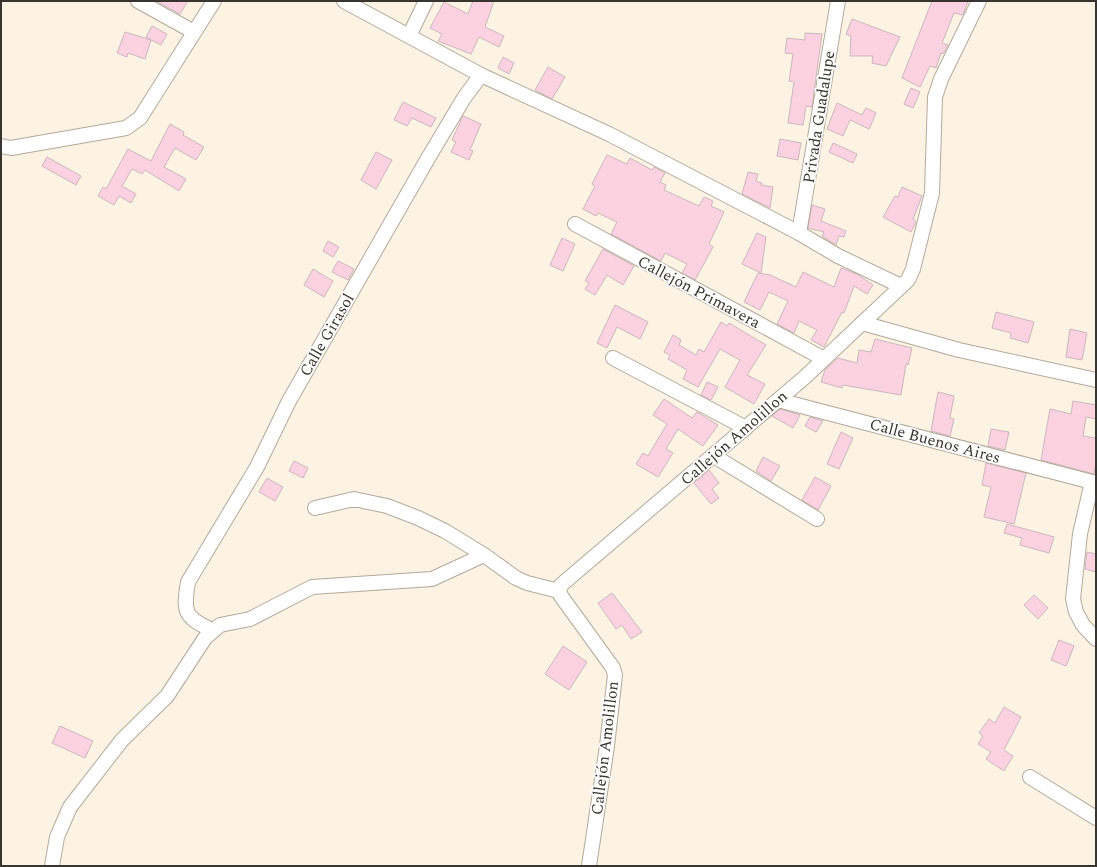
<svg xmlns="http://www.w3.org/2000/svg" width="1097" height="867" viewBox="0 0 1097 867" font-family="Spectral,serif">
<style>
.building{fill:#fcd2e0;stroke:#c9b7bd}
.lines{fill:none;stroke-linecap:round;stroke-linejoin:round}
.minor-casing{stroke:#b2a99b;stroke-width:16}
.minor{stroke:#fff;stroke-width:14}
.labels{text-anchor:middle;dominant-baseline:central;stroke-width:3.5;stroke-linejoin:round;paint-order:stroke}
.street-label{font-size:16px;fill:#38342f;stroke:#fff}
</style>
<rect width="100%" height="100%" fill="#fdf3e4"/>
<g class="building">
<polygon points="156,1 188,1 180,14"/>
<polygon points="473,1 494,1 485,27 504,36 499,47 479,37 471,54 438,41 442,34 430,28 444,2 468,14"/>
<polygon points="932,1 968,1 963,15 954,13 942,43 948,45 943,54 941,53 936,68 930,66 920,87 902,78"/>
<polygon points="852,19 900,37 886,66 872,63 873,56 850,56 851,36 846,34"/>
<polygon points="152,26 167,34 161,45 151,40 145,59 128,53 127,57 117,53 125,32 151,40 146,37"/>
<polygon points="805,33 822,34 812,107 806,106 803,125 788,123 794,82 789,81 793,54 785,53 787,38 805,40"/>
<polygon points="503,57 514,63 509,74 498,68"/>
<polygon points="548,67 565,77 552,99 535,90"/>
<polygon points="911,88 920,92 913,108 904,104"/>
<polygon points="403,102 436,118 431,127 412,118 407,126 394,120"/>
<polygon points="837,103 862,115 866,108 876,113 869,129 850,120 843,136 827,129"/>
<polygon points="463,116 481,124 470,150 473,151 469,160 451,152 456,142 452,140"/>
<polygon points="170,124 184,132 183,135 204,147 196,160 175,148 164,167 186,179 179,191 145,170 142,174 132,169 122,186 136,194 131,203 119,196 114,205 98,196 103,187 106,189 128,149 151,161"/>
<polygon points="780,139 801,143 798,160 777,156"/>
<polygon points="833,143 857,154 853,163 829,152"/>
<polygon points="376,152 392,160 376,189 361,180"/>
<polygon points="607,155 627,164 630,158 652,170 654,167 665,173 660,182 666,185 664,190 699,206 704,197 713,201 711,206 724,212 709,244 713,247 695,280 682,273 687,264 665,253 661,261 611,234 617,222 598,213 596,216 583,209 595,186 592,184"/>
<polygon points="47,157 81,176 76,185 42,166"/>
<polygon points="748,172 758,174 756,181 762,183 761,185 773,187 770,208 742,194"/>
<polygon points="902,187 922,196 913,219 916,222 911,232 883,217 895,196 898,197"/>
<polygon points="812,205 825,209 821,221 846,231 844,237 839,236 836,245 822,236 824,232 808,228"/>
<polygon points="757,233 766,237 761,273 742,264"/>
<polygon points="562,238 575,244 563,271 550,265"/>
<polygon points="328,241 339,247 333,257 323,251"/>
<polygon points="603,249 634,266 623,285 607,275 595,295 585,289 589,283 585,281"/>
<polygon points="338,261 354,269 348,280 332,272"/>
<polygon points="841,268 857,274 873,285 867,294 854,286 844,313 842,312 824,347 811,340 817,330 799,321 794,333 777,324 788,301 769,292 760,310 744,302 758,273 770,275 796,287 803,272 834,287"/>
<polygon points="313,269 333,281 324,297 304,285"/>
<polygon points="615,305 648,322 640,339 617,327 607,348 597,343"/>
<polygon points="996,312 1034,322 1028,343 1010,338 1011,333 992,328"/>
<polygon points="721,322 727,326 729,323 766,345 747,375 765,384 754,404 725,387 740,360 720,349 698,387 683,379 687,370 668,359 670,355 664,352 673,335 681,340 679,345 696,355 699,349 704,352"/>
<polygon points="1070,329 1087,333 1082,360 1066,357"/>
<polygon points="875,339 912,348 908,365 906,364 901,395 843,385 842,388 821,382 825,370 838,358 857,363 859,350 871,352"/>
<polygon points="707,382 718,387 711,400 701,395"/>
<polygon points="938,392 954,396 950,418 954,419 950,436 931,431"/>
<polygon points="664,399 692,418 697,412 718,425 703,446 678,429 666,449 673,453 658,477 636,464 643,453 648,456 667,424 653,415"/>
<polygon points="1073,401 1096,405 1096,419 1086,417 1083,436 1096,438 1096,464 1094,474 1041,460 1050,409 1071,414"/>
<polygon points="780,409 800,415 793,428 772,416"/>
<polygon points="810,417 823,421 816,432 805,426"/>
<polygon points="991,429 1009,432 1005,450 988,446"/>
<polygon points="841,432 853,438 839,469 827,464"/>
<polygon points="763,457 780,466 771,481 756,471"/>
<polygon points="294,461 308,468 303,478 289,471"/>
<polygon points="986,463 1026,473 1014,524 984,517 991,487 982,485"/>
<polygon points="709,470 719,483 712,489 719,498 711,504 694,483"/>
<polygon points="815,477 831,486 818,510 802,500"/>
<polygon points="267,478 283,487 275,501 259,492"/>
<polygon points="1007,524 1054,537 1049,553 1020,545 1022,538 1004,533"/>
<polygon points="1087,552 1096,554 1096,572 1085,569"/>
<polygon points="612,593 642,632 631,639 622,625 616,629 598,603"/>
<polygon points="1034,595 1048,608 1038,619 1024,605"/>
<polygon points="1059,640 1074,646 1066,666 1051,660"/>
<polygon points="563,646 587,662 569,690 545,674"/>
<polygon points="1004,707 1021,717 1004,750 1013,756 1004,771 986,759 991,752 978,744 983,736 979,733 989,719 995,723"/>
<polygon points="60,726 93,741 85,758 52,743"/>
</g>
<g class="lines">
<g class="minor-casing">
<g id="minor">
<polyline points="138,1 194,32"/>
<polyline points="344,1 481,75 609,134 799,233 838,256 901,286"/>
<polyline points="409,36 426,1"/>
<polyline points="1,146 11,148 126,128 140,118 214,1"/>
<polyline points="575,224 824,359"/>
<polyline points="799,233 838,1"/>
<polyline points="862,323 959,350 1096,380"/>
<polyline points="613,358 746,428"/>
<polyline points="778,400 1096,483"/>
<polyline points="714,456 817,519"/>
<polyline points="1092,482 1080,534 1073,599 1076,612 1083,625 1096,639"/>
<polyline points="315,508 354,499 387,506 418,518 445,531 484,555 516,578 527,583 559,591"/>
<path d="M212 630C184 617 183 612 188 582L257 467 289 401 427 160 464 98 481 75"/>
<polyline points="1030,777 1096,818"/>
<polyline points="52,866 57,837 70,807 122,740 167,696 205,638 220,625 250,619 312,587 432,579 484,555"/>
<polyline points="589,866 607,746 615,675 613,668 561,596 559,591 561,585 805,377 908,280 913,269 932,193 935,97 941,79 979,1"/>
</g>
</g>
<use href="#minor" class="minor"/>
</g>
<g class="labels">
<g class="street-label">
<text transform="translate(819 117) rotate(-81)">Privada Guadalupe</text>
<text transform="translate(699 292) rotate(28)">Callejón Primavera</text>
<text transform="translate(327 335) rotate(-60)">Calle Girasol</text>
<text transform="translate(734 438) rotate(-41)">Callejón Amolillon</text>
<text transform="translate(935 441) rotate(15)">Calle Buenos Aires</text>
<text transform="translate(605 748) rotate(-83)">Callejón Amolillon</text>
</g>
</g>
<rect width="1097" height="867" fill="none" stroke="#38342f" stroke-width="4"/>
</svg>
